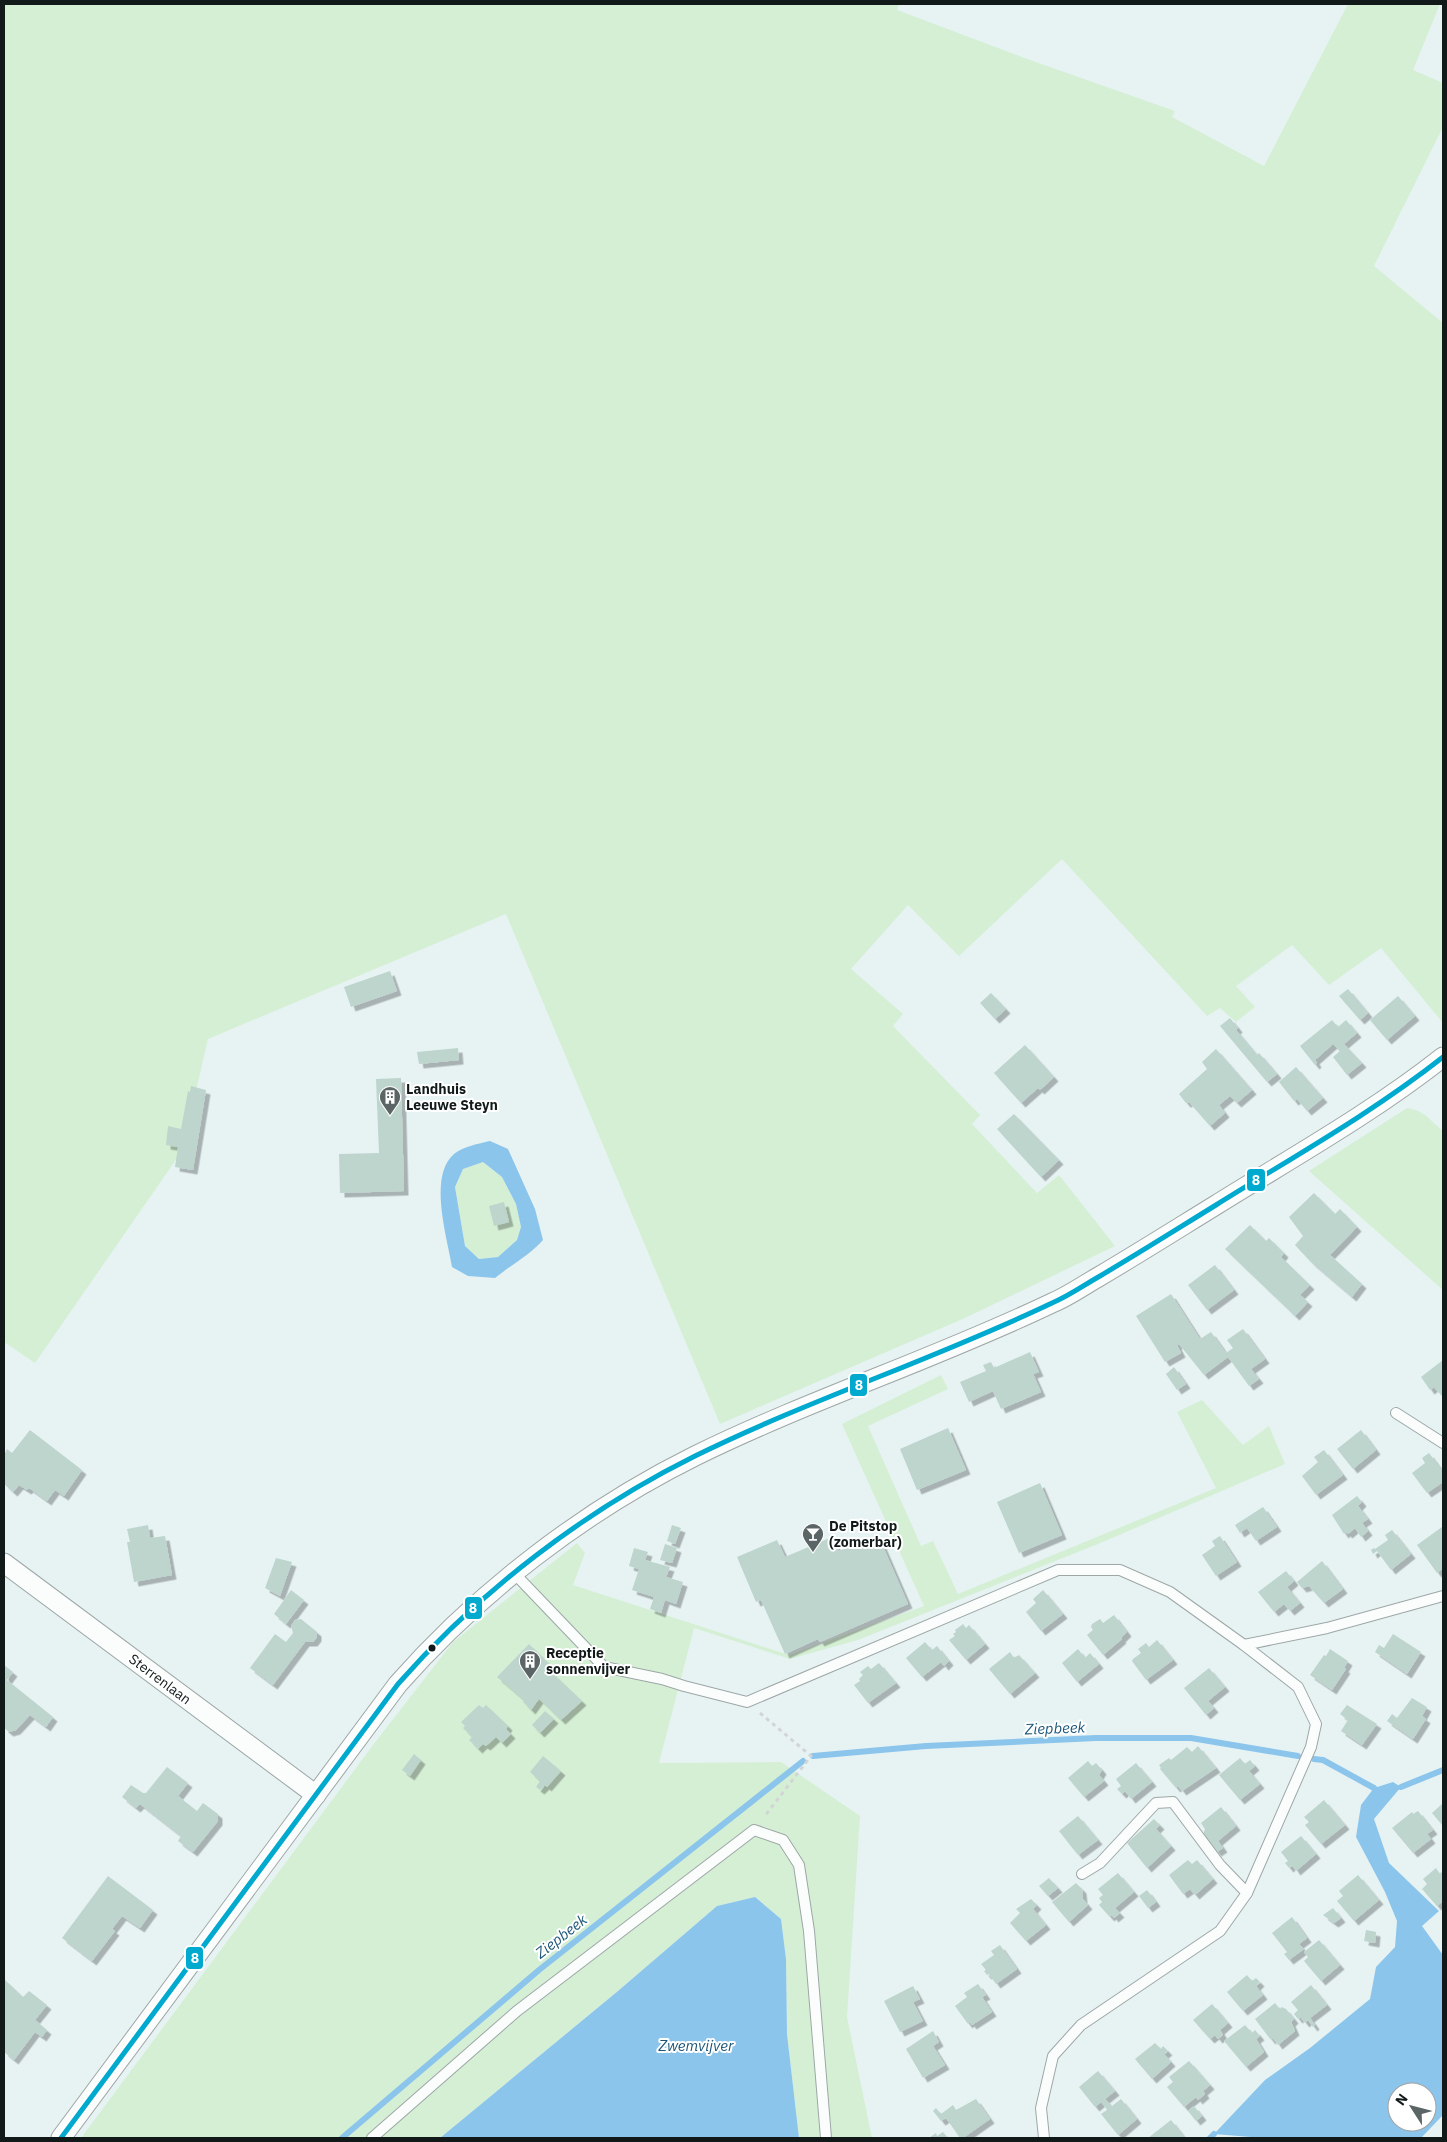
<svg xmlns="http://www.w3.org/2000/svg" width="1447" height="2142" viewBox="0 0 1447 2142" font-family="'IBM Plex Sans',sans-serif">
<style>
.green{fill:#d5efd5}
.water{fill:#8cc5eb;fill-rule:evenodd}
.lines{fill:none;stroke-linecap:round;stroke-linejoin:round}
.stream{stroke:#8cc5eb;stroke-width:6}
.building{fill:#bdd5cd;filter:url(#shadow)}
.lane-casing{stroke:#9da7a6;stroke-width:12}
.street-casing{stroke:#9da7a6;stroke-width:21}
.path{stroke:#d2d5d5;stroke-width:3;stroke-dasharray:4 4;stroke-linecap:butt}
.lane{stroke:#fbfdfd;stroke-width:10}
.street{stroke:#fbfdfd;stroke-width:19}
.bus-1-casing{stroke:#fff;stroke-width:9}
.bus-1{stroke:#00a9ce;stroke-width:5}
.bus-dot{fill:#111919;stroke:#fff;stroke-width:2}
.labels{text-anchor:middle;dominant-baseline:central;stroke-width:4;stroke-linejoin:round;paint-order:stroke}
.poi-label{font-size:14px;font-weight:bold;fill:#111919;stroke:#fff;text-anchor:start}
.street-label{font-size:14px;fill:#111919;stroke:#fff}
.water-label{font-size:15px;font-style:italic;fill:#1c557a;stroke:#fff}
.line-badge{stroke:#fff;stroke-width:2}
.badge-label{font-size:14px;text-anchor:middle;font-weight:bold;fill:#fff}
</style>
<defs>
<filter id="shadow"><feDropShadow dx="4.5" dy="4.5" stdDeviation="0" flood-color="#0004"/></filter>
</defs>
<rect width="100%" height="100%" fill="#e7f3f3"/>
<g class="green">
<polygon points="4,4 899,4 897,10 1030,60 1175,111 1172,117 1264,166 1348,4 1440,4 1413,70 1443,83 1443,127 1374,266 1443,323 1443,1023 1381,948 1329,985 1292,945 1236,986 1255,1007 1236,1022 1220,1008 1207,1016 1062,859 959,956 908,905 851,969 903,1014 893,1026 980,1115 972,1124 1037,1193 1059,1175 1115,1246 965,1318 720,1424 506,914 208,1039 182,1151 35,1363 4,1342"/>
<path d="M1407 1108C1426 1111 1429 1120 1443 1131V1290L1309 1171Z"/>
<polygon points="483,1162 502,1177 516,1204 521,1227 517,1240 498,1257 479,1259 465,1246 455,1187 463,1169"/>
<polygon points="941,1375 948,1389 868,1426 921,1546 933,1541 958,1594 1216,1488 1177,1412 1202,1400 1243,1445 1269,1426 1285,1464 1098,1544 858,1640 790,1659 694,1628 659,1763 781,1762 860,1816 847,2017 872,2138 799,2138 787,2034 786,1959 781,1919 755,1897 717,1906 618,1991 440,2138 81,2138 373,1745 453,1642 577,1543 585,1553 573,1585 789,1655 924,1606 842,1424"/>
</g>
<g class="water">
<path d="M490 1141 508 1149 535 1209 543 1240C530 1255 511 1265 495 1278L468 1276 452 1267C447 1237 428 1176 454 1154 464 1146 478 1144 490 1141ZM483 1162 502 1177 516 1204 521 1227 517 1240 498 1257 479 1259 465 1246 455 1187 463 1169Z"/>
<path d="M1393 1782 1401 1787 1374 1819 1389 1863 1439 1911 1422 1926 1443 1955V2115L1421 2138H1263L1214 2134 1265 2080 1310 2048 1370 1999 1376 1967 1395 1947 1397 1921 1385 1892 1356 1837 1361 1805 1374 1788ZM1397 2092H1427V2122H1397Z"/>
<polygon points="755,1897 781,1919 786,1959 787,2034 799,2138 440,2138 618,1991 717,1906"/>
</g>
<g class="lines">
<g class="stream">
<polyline points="813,1756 926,1746 1096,1738 1191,1738 1298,1756"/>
<polyline points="1314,1759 1323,1760 1374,1788"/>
<polyline points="1401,1787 1443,1770"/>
<polyline points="342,2138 539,1970 803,1761"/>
<polyline points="1210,2138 1214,2134"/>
</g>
</g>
<g class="building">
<polygon points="390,971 397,991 351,1007 344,987"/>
<polygon points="1348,989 1368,1013 1360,1020 1339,996"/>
<polygon points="991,993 1006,1009 995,1019 980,1003"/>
<polygon points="1398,996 1415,1016 1387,1040 1370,1020"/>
<polygon points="1230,1018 1238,1028 1236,1030 1257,1055 1259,1053 1277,1074 1267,1082 1220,1026"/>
<polygon points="1332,1020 1338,1027 1346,1020 1357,1033 1344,1044 1362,1063 1347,1075 1333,1057 1340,1051 1333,1044 1315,1060 1317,1063 1315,1065 1300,1046"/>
<polygon points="1025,1045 1054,1077 1040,1090 1038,1088 1021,1103 994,1073"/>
<polygon points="458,1048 459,1060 419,1064 417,1052"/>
<polygon points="1216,1049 1252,1090 1237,1103 1230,1096 1219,1105 1225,1113 1210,1126 1189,1102 1186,1103 1179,1094 1207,1069 1202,1062"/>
<polygon points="1296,1067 1323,1098 1307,1111 1297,1099 1294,1101 1279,1082"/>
<polygon points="401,1078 404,1191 340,1193 339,1154 379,1153 376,1079"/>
<polygon points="191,1086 206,1090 193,1170 175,1167 178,1147 166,1145 168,1126 181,1129 188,1091 190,1092"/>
<polygon points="1014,1114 1059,1160 1041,1177 997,1129"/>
<polygon points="1314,1193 1335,1214 1340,1209 1357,1227 1330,1255 1362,1284 1352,1297 1312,1263 1295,1245 1303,1236 1289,1217"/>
<polygon points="504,1202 509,1222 494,1226 489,1206"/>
<polygon points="1250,1225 1266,1241 1269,1238 1284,1253 1281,1257 1310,1285 1300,1295 1308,1302 1295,1316 1225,1249"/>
<polygon points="1215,1265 1234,1290 1207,1310 1188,1285"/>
<polygon points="1171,1294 1200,1339 1211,1332 1226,1353 1233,1348 1227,1340 1243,1329 1265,1359 1251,1369 1259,1379 1249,1386 1228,1357 1204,1375 1179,1344 1177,1345 1181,1353 1165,1362 1136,1316"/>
<polygon points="1030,1352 1039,1372 1033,1374 1041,1392 1001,1409 993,1391 969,1402 960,1382 986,1371 983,1365 991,1362 994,1368"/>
<polygon points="1443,1360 1443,1394 1441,1395 1434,1387 1430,1390 1421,1377"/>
<polygon points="1174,1367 1186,1384 1177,1390 1166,1374"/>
<polygon points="948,1428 966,1470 917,1490 900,1449"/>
<polygon points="30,1430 82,1470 64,1496 55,1490 47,1501 29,1488 27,1490 19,1485 13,1492 4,1484 4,1455 7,1449 12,1453"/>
<polygon points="1361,1430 1376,1450 1353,1469 1337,1449"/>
<polygon points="1324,1450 1343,1475 1316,1495 1302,1476 1318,1462 1314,1457"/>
<polygon points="1429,1453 1443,1472 1443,1482 1427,1493 1412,1473 1425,1463 1422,1458"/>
<polygon points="1040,1483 1062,1535 1019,1553 997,1502"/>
<polygon points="1357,1496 1362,1502 1358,1506 1368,1519 1362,1523 1368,1531 1361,1537 1355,1528 1348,1534 1346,1532 1344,1534 1332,1515"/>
<polygon points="1263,1507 1277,1527 1256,1541 1247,1528 1240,1533 1235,1525"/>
<polygon points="148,1525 150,1538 165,1536 172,1575 134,1582 127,1542 130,1542 127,1529"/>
<polygon points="672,1525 681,1528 675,1544 667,1541"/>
<polygon points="1442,1527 1443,1568 1437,1573 1417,1545"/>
<polygon points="1392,1530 1411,1554 1391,1570 1377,1551 1373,1554 1371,1550 1374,1548 1375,1549 1388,1540 1385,1535"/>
<polygon points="878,1535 908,1604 820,1642 818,1639 785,1654 761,1600 756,1602 737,1557 777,1540 785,1557 832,1537 839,1551"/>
<polygon points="1220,1536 1237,1562 1216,1576 1202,1555 1215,1546 1212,1541"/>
<polygon points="665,1544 677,1548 672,1563 660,1560"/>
<polygon points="634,1548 648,1552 645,1560 670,1567 666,1577 683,1582 676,1604 665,1600 661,1613 650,1609 654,1597 632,1590 639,1569 629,1566"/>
<polygon points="276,1558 292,1562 280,1596 265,1588"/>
<polygon points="1322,1561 1343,1589 1324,1603 1309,1586 1302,1588 1297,1582"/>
<polygon points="1286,1571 1294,1581 1287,1587 1300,1603 1290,1611 1284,1604 1274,1612 1258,1592"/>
<polygon points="291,1590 304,1600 286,1624 274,1614"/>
<polygon points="1043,1590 1063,1614 1041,1631 1026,1612 1036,1603 1033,1599"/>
<polygon points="1114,1615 1127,1632 1121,1638 1122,1639 1103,1655 1087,1635 1093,1630 1091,1627 1092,1624 1100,1619 1103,1623"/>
<polygon points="301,1619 317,1632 317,1637 313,1642 305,1642 273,1685 250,1668 275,1634 286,1642 293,1633 291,1626 295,1620"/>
<polygon points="963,1624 966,1628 969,1625 985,1644 966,1660 949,1640 955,1636 953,1634 956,1632 955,1630"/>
<polygon points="1393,1634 1421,1652 1407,1674 1375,1652 1379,1645 1384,1648"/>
<polygon points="1157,1640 1173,1660 1146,1680 1132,1661 1133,1659 1141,1653 1138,1649 1146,1643 1149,1647"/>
<polygon points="925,1642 932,1650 937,1646 949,1661 944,1666 941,1662 922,1677 906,1658"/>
<polygon points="529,1644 549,1664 546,1667 582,1701 561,1720 539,1699 531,1710 523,1702 524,1700 497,1677"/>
<polygon points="1078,1649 1085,1658 1090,1653 1099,1664 1077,1682 1062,1663"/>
<polygon points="1330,1649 1348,1661 1344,1668 1346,1669 1332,1690 1310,1675 1324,1655 1326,1656"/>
<polygon points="1010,1652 1014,1658 1019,1655 1035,1673 1010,1694 989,1669"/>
<polygon points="879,1663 896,1683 868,1703 854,1685 860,1681 859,1679 863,1675 860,1672 868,1666 871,1669"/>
<polygon points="4,1665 13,1672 7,1680 53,1717 46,1727 30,1715 16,1730 9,1732 4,1728"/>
<polygon points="1209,1668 1225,1687 1208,1701 1214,1708 1206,1715 1184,1688"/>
<polygon points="1412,1698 1427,1707 1422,1716 1426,1719 1413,1739 1387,1721 1392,1714 1397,1718"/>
<polygon points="479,1705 483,1708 486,1705 508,1726 506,1729 511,1734 502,1743 496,1737 486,1746 483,1744 478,1749 469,1740 472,1737 463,1728 465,1726 461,1722"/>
<polygon points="1347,1705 1377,1724 1362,1745 1341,1731 1348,1720 1340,1714"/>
<polygon points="545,1711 554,1719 540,1733 532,1725"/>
<polygon points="1198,1746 1216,1768 1182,1791 1178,1786 1176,1788 1160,1769 1161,1768 1159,1765 1169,1758 1171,1760 1187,1747 1192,1752"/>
<polygon points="414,1754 421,1760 410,1776 402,1770"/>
<polygon points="543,1756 561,1771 547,1787 545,1785 540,1790 536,1787 540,1781 530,1772"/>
<polygon points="1240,1758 1245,1764 1250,1760 1255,1766 1249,1771 1260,1784 1240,1800 1219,1775"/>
<polygon points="1088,1761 1092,1766 1096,1763 1102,1770 1099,1775 1104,1781 1084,1797 1068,1778"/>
<polygon points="1136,1763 1152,1782 1131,1799 1125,1791 1122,1794 1117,1789 1121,1786 1116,1779"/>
<polygon points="167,1767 188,1783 178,1796 197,1811 203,1803 218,1814 218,1821 193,1852 178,1841 181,1836 140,1804 136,1808 122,1797 131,1785 143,1793 146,1793"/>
<polygon points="1324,1800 1345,1825 1321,1844 1305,1825 1309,1822 1304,1817"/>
<polygon points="1443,1803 1443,1826 1432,1813"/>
<polygon points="1221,1807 1236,1826 1218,1841 1223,1848 1217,1852 1203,1835 1205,1829 1201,1823"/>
<polygon points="1418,1811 1433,1830 1427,1834 1431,1839 1413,1853 1392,1828 1412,1812 1413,1814"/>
<polygon points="1078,1816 1098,1840 1078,1855 1059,1831"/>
<polygon points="1154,1819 1160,1825 1156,1829 1171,1846 1147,1868 1127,1843"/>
<polygon points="1301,1836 1316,1854 1296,1871 1292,1865 1289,1868 1285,1863 1288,1861 1281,1852"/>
<polygon points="1188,1860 1192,1864 1197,1860 1213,1879 1195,1895 1190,1889 1183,1894 1169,1875"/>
<polygon points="1436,1868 1440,1874 1443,1871 1443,1901 1437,1906 1422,1889 1427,1884 1423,1879"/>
<polygon points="1118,1873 1134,1892 1115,1908 1120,1913 1114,1918 1112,1915 1110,1917 1099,1905 1102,1902 1099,1898 1103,1895 1098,1889"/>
<polygon points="1358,1875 1379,1900 1354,1921 1337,1901 1343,1896 1339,1891"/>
<polygon points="108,1876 153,1910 140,1928 122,1916 112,1929 115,1931 92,1961 62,1938"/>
<polygon points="1049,1878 1058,1888 1048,1896 1039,1886"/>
<polygon points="1076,1883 1082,1889 1083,1899 1088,1905 1069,1922 1052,1902"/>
<polygon points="1147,1890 1156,1902 1148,1908 1139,1896"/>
<polygon points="1031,1899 1037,1905 1033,1909 1046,1925 1026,1941 1010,1923 1020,1913 1016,1909"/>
<polygon points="1333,1908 1341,1918 1334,1923 1323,1915"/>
<polygon points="1292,1917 1307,1938 1299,1944 1304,1949 1289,1960 1284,1954 1287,1952 1272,1933"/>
<polygon points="1366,1930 1376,1932 1375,1943 1364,1941"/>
<polygon points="1319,1940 1340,1965 1321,1981 1304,1961 1308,1957 1304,1952"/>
<polygon points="1000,1945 1017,1969 996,1984 989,1974 987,1975 984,1971 986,1970 981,1964 994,1955 991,1951"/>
<polygon points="1247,1975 1252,1981 1256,1978 1260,1982 1256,1986 1263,1995 1243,2011 1227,1992"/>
<polygon points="4,1979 23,1997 29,1991 47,2005 35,2020 47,2030 42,2037 35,2032 14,2060 4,2052"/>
<polygon points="978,1984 986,1995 982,1997 992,2012 972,2025 970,2022 968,2024 955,2006 967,1997 964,1993"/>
<polygon points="1311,1985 1327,2005 1310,2018 1315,2025 1313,2027 1308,2020 1305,2023 1301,2018 1302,2016 1298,2019 1294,2014 1298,2010 1291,2002"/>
<polygon points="913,1986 920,1999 913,2002 923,2021 900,2032 884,2001"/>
<polygon points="1275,2003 1280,2009 1282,2007 1286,2009 1294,2019 1291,2022 1295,2031 1278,2045 1273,2038 1271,2040 1255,2019"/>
<polygon points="1212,2004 1228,2023 1220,2030 1223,2035 1218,2039 1215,2035 1210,2039 1193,2020"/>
<polygon points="1245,2025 1252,2033 1255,2030 1260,2036 1256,2039 1264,2052 1246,2067 1224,2041"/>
<polygon points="933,2031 939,2042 933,2046 945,2065 923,2078 906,2049"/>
<polygon points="1155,2043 1161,2049 1163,2046 1168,2051 1164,2054 1171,2062 1152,2079 1135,2059"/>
<polygon points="1189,2061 1210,2085 1203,2091 1205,2094 1198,2100 1196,2097 1184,2107 1167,2087 1173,2082 1169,2077"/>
<polygon points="1098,2071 1115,2091 1105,2099 1112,2106 1121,2099 1137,2119 1118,2135 1101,2114 1107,2110 1106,2108 1101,2102 1095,2107 1079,2087"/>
<polygon points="976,2099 990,2119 963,2138 960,2138 946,2118 941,2121 933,2111 936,2108 941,2114 953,2105 956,2110"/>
<polygon points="1194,2106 1202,2116 1196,2121 1188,2111"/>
<polygon points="1171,2120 1185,2138 1148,2138"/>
<polygon points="943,2132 948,2138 929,2138 936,2133 937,2136"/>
</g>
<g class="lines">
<g class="lane-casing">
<g id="lane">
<polyline points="1396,1413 1443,1443"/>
<polyline points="514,1573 604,1667 662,1679 684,1686 747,1702 1058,1570 1120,1570 1170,1592 1244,1645 1298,1687 1316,1724 1311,1747 1247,1893 1220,1931 1081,2025 1053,2056 1041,2108 1044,2138"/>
<polyline points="1244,1645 1327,1628 1443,1596"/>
<polyline points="1082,1874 1100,1863 1156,1803 1173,1802 1220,1865 1247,1893"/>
<polyline points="372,2138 517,2011 754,1830 783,1840 799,1865 809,1931 826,2138"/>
</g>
</g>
<g class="street-casing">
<g id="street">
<polyline points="4,1563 316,1795"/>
<path d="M61 2138 398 1684C480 1591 584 1511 695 1456 811 1399 935 1359 1052 1303 1069 1296 1084 1285 1100 1276 1139 1253 1177 1229 1216 1205 1293 1157 1372 1113 1443 1057"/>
</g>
</g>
<polyline class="path" points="760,1713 811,1756 764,1817"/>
<use href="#lane" class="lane"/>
<use href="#street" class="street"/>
<g class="bus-1-casing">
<path id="bus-1" d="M61 2138 398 1684C480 1591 584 1511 695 1456 811 1399 935 1359 1052 1303 1069 1296 1084 1285 1100 1276 1139 1253 1177 1229 1216 1205 1293 1157 1372 1113 1443 1057"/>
</g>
<use href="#bus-1" class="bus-1"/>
</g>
<defs>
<g id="building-pin" transform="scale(1.125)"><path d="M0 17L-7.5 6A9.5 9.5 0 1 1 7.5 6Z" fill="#5c6565" stroke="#fff"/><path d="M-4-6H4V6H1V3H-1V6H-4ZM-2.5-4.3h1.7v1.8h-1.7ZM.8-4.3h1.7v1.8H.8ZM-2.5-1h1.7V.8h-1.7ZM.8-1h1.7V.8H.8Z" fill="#fff"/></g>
<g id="bar-pin" transform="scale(1.125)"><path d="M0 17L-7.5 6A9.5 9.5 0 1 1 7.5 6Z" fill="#5c6565" stroke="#fff"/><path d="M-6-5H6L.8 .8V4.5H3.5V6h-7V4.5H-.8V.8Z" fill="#fff"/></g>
</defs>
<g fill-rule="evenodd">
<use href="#building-pin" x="390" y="1097"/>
<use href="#bar-pin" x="813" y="1534"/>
<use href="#building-pin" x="530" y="1661"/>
</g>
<circle class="bus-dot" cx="432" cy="1648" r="4.5"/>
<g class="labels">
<g class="poi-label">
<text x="406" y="1089">Landhuis<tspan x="406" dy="16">Leeuwe Steyn</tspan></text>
<text x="829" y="1526">De Pitstop<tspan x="829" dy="16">(zomerbar)</tspan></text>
<text x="546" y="1653">Receptie<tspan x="546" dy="16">sonnenvijver</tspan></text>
</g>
<g class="street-label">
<text transform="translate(160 1679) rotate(37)">Sterrenlaan</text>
</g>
<g class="water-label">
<text transform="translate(1055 1728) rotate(-2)">Ziepbeek</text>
<text transform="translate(561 1936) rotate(-38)">Ziepbeek</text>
<text x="696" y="2045">Zwemvijver</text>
</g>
</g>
<g class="line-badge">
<rect x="1246" y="1168" width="20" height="24" rx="5" fill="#00a9ce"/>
<rect x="849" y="1373" width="19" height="24" rx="5" fill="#00a9ce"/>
<rect x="464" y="1596" width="19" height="24" rx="5" fill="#00a9ce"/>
<rect x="185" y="1946" width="19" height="24" rx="5" fill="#00a9ce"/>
</g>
<g class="badge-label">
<text x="1256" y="1185">8</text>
<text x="859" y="1390">8</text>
<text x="473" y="1613">8</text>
<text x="195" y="1963">8</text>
</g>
<rect width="1447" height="2142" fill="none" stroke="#111919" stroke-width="10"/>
<g transform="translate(1412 2107) rotate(306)"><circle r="24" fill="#ffffff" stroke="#a0a3a3"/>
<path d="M0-4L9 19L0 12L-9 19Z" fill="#5c6565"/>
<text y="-8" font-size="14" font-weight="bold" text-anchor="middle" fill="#111919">N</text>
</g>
</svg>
